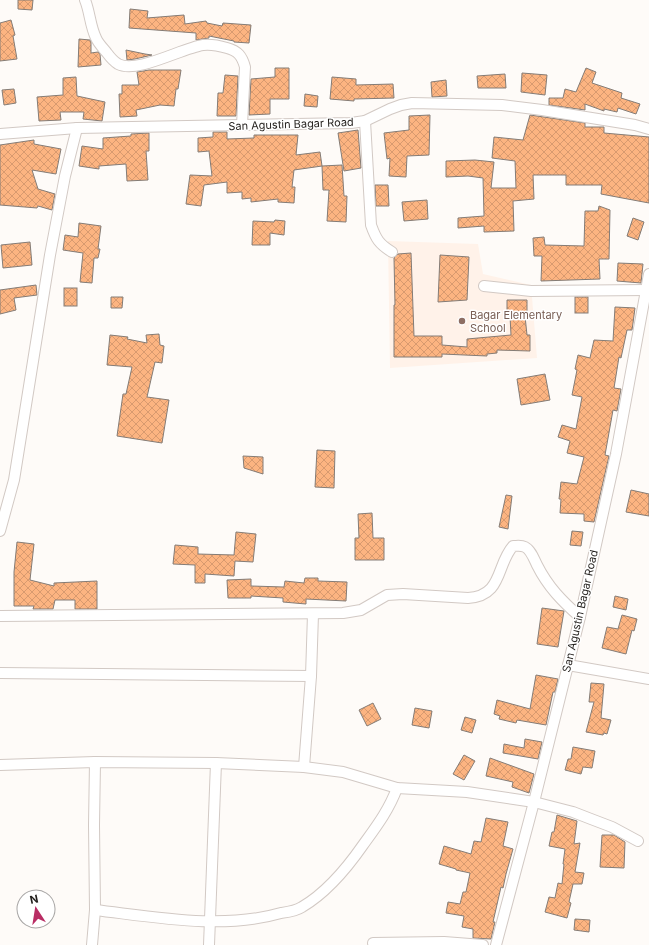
<svg xmlns="http://www.w3.org/2000/svg" width="649" height="945" viewBox="0 0 649 945" font-family="Inter,sans-serif">
<style>
.built{fill:#fff2e9}
.building{fill:url(#building-cross-hatch);stroke:#847c76}
.lines{fill:none;stroke-linecap:round;stroke-linejoin:round}
.street-casing{stroke:#d2c9c4;stroke-width:12}
.street{stroke:#fff;stroke-width:10}
.education-dot{fill:#8d6e63;stroke:#fff;stroke-width:1.5}
.labels{text-anchor:middle;dominant-baseline:central;stroke-width:3;stroke-linejoin:round;paint-order:stroke}
.street-label{font-size:11px;fill:#221f1c;stroke:#fff}
.education-label{font-size:11px;fill:#785e54;stroke:#fff;text-anchor:start}
</style>
<defs>
<pattern id="building-cross-hatch" width="8" height="8" patternUnits="userSpaceOnUse"><rect width="8" height="8" fill="#fcb481"/><path d="M0 0l8 8M0 8l8-8" fill="none" stroke="#d89a6f"/></pattern>
</defs>
<rect width="100%" height="100%" fill="#fefbf8"/>
<polygon class="built" points="388,241 478,244 483,274 531,285 537,358 390,368"/>
<g class="building">
<polygon points="18,0 33,0 32,10 18,9"/>
<polygon points="130,9 148,11 147,18 184,15 185,24 206,21 207,23 222,26 223,23 251,25 249,43 234,42 234,41 209,36 209,38 196,40 196,33 129,28"/>
<polygon points="11,20 15,35 13,36 17,59 0,61 0,23"/>
<polygon points="79,39 90,40 91,42 91,53 98,52 100,54 101,65 78,67"/>
<polygon points="126,50 145,54 152,55 135,59 127,60"/>
<polygon points="275,68 289,68 289,99 270,99 270,114 249,115 251,79 275,77"/>
<polygon points="586,68 596,72 592,83 622,93 621,98 640,104 636,114 618,108 617,112 604,109 604,111 585,104 585,110 549,105 549,98 563,98 565,89 576,92"/>
<polygon points="149,70 181,70 178,89 176,89 174,106 160,105 136,110 137,116 120,117 119,94 122,94 122,85 139,85 137,72"/>
<polygon points="522,73 547,75 545,95 521,92"/>
<polygon points="505,74 506,88 478,88 477,76"/>
<polygon points="225,75 238,76 236,116 217,116 218,93 223,93"/>
<polygon points="76,77 77,96 105,102 102,121 83,119 84,112 60,112 61,120 39,121 37,97 63,95 63,78"/>
<polygon points="332,77 356,79 356,85 393,84 394,98 354,99 354,101 330,99"/>
<polygon points="446,80 447,96 432,97 431,82"/>
<polygon points="14,89 16,103 4,105 2,90"/>
<polygon points="305,94 318,96 317,107 304,106"/>
<polygon points="430,115 429,155 407,156 406,177 389,176 390,158 387,159 384,133 409,130 409,116"/>
<polygon points="530,115 585,123 585,127 604,127 604,133 649,137 649,203 601,194 602,185 566,185 566,175 533,175 534,199 513,201 514,231 484,232 484,226 458,228 458,218 484,216 483,178 468,176 446,177 446,161 475,160 494,162 491,188 516,188 515,161 492,158 494,137 523,140"/>
<polygon points="358,130 361,168 344,171 338,133"/>
<polygon points="213,132 227,132 227,139 254,138 254,135 298,135 296,155 320,152 322,166 342,165 344,196 347,196 346,222 327,221 329,190 323,190 322,166 294,170 292,187 295,187 294,203 278,202 278,199 251,202 251,198 242,199 242,192 227,193 227,182 204,185 201,206 186,204 190,175 212,176 209,151 198,152 198,138 213,137"/>
<polygon points="149,133 149,151 146,151 148,180 127,181 126,164 99,166 99,169 79,166 82,146 103,149 103,138 131,136 131,134"/>
<polygon points="34,140 34,144 61,149 56,174 32,170 38,189 55,194 52,210 38,206 37,208 0,205 0,145"/>
<polygon points="375,185 388,185 389,206 376,206"/>
<polygon points="427,200 428,219 404,221 402,202"/>
<polygon points="599,206 610,210 609,259 599,259 600,279 541,281 542,256 534,256 533,238 544,237 545,245 584,246 585,211 598,211"/>
<polygon points="633,218 644,222 638,240 627,236"/>
<polygon points="275,220 285,221 284,235 270,233 270,245 252,245 253,221 274,222"/>
<polygon points="79,223 101,226 98,249 100,249 98,258 94,258 92,283 80,282 83,253 63,250 65,235 78,237"/>
<polygon points="30,242 32,265 3,268 1,245"/>
<polygon points="411,253 414,336 442,336 442,345 467,347 467,339 511,335 510,316 507,316 507,300 527,300 527,316 525,316 527,335 530,335 530,351 497,350 497,353 487,354 487,356 442,354 442,357 394,357 394,305 395,305 394,258 398,254"/>
<polygon points="440,255 469,257 467,300 438,302"/>
<polygon points="618,263 643,264 641,283 617,281"/>
<polygon points="36,285 37,295 14,298 16,310 0,314 0,290"/>
<rect x="64" y="288" width="13" height="18"/>
<polygon points="111,297 123,297 122,308 111,308"/>
<rect x="575" y="297" width="13" height="16"/>
<polygon points="615,307 635,308 633,323 632,330 627,330 621,358 619,357 614,388 621,389 617,411 613,410 605,455 609,456 594,522 584,521 584,514 560,513 561,499 559,499 561,482 577,484 584,457 567,453 570,441 558,437 562,425 576,429 582,397 572,395 577,370 575,369 578,355 590,358 594,340 613,341"/>
<polygon points="159,334 160,345 164,346 162,363 155,362 147,397 169,400 162,443 117,436 123,394 126,394 132,367 107,365 110,335 128,337 127,339 147,343 146,335"/>
<polygon points="545,374 550,400 521,405 517,379"/>
<polygon points="317,450 335,451 334,488 315,487"/>
<polygon points="243,456 263,457 263,474 244,468"/>
<polygon points="631,490 649,494 649,516 626,512"/>
<polygon points="506,495 512,496 508,529 499,527"/>
<polygon points="372,513 373,538 384,538 384,560 355,560 355,538 359,538 358,514"/>
<polygon points="572,531 583,532 581,546 570,545"/>
<polygon points="236,532 256,534 253,562 235,561 234,576 205,574 205,583 195,583 195,565 173,564 175,545 198,547 198,554 234,555"/>
<polygon points="17,542 34,544 30,580 54,586 54,583 97,581 97,609 75,609 75,600 55,600 53,609 33,609 34,606 14,606 14,572"/>
<polygon points="305,578 318,578 318,581 347,582 346,601 306,599 306,604 283,602 283,598 251,596 251,598 228,598 227,580 251,579 251,586 284,587 285,581 304,583"/>
<polygon points="615,596 628,599 626,610 613,607"/>
<polygon points="542,608 564,611 558,647 537,644"/>
<polygon points="622,615 637,619 634,631 632,630 626,654 602,648 607,627 618,629"/>
<polygon points="536,675 558,679 555,692 553,692 546,725 517,720 516,723 499,719 500,716 494,714 497,700 530,709"/>
<polygon points="591,683 604,684 601,718 611,720 607,734 604,733 603,735 586,732 594,702 589,702"/>
<polygon points="373,703 381,719 367,726 359,710"/>
<polygon points="415,708 432,711 429,728 412,725"/>
<polygon points="465,717 476,720 472,733 461,730"/>
<polygon points="525,739 542,742 538,759 503,753 504,744 524,748"/>
<polygon points="573,747 595,751 592,768 583,767 581,774 565,770 568,759 571,759"/>
<polygon points="464,755 475,761 464,780 453,774"/>
<polygon points="490,758 534,774 529,793 512,787 513,782 486,776"/>
<polygon points="557,815 577,821 574,844 580,843 575,872 584,873 582,884 573,884 569,902 571,903 567,918 545,912 549,897 555,898 558,883 562,884 564,864 563,864 565,849 549,846 552,832 554,832"/>
<polygon points="486,818 508,822 503,846 513,849 506,874 503,888 501,887 493,922 495,922 491,939 473,938 473,929 462,927 464,916 446,913 448,902 460,904 463,892 466,892 470,873 456,870 456,869 439,864 444,846 471,854 474,841 481,842"/>
<polygon points="602,835 614,835 625,842 624,868 600,867"/>
<polygon points="575,919 590,920 589,932 574,930"/>
</g>
<g class="lines">
<g class="street-casing">
<g id="street">
<path d="M85 0C90 12 90 26 96 38 98 43 103 48 107 53 110 57 113 61 118 64 137 74 182 48 203 45 211 44 220 46 227 48 238 51 242 56 245 67L242 125"/>
<path d="M365 121 371 225C376 239 379 244 392 252"/>
<polyline points="0,134 77,128 351,123 365,121 390,109 401,105 412,103 502,105 542,110 635,125 649,129"/>
<polyline points="484,286 531,291 647,290"/>
<polyline points="0,531 14,480 50,255 65,176 77,128"/>
<path d="M0 616 343 613 361 610 387 595 403 594 468 598C503 596 496 565 513 546 517 546 521 545 525 547 531 550 534 559 537 565 548 587 562 601 580 617"/>
<polyline points="568,665 649,679"/>
<polyline points="0,673 311,676"/>
<polyline points="0,765 95,762 216,763 304,767 343,772 397,788 467,792 534,802 573,812 591,819 612,827 638,841"/>
<polyline points="304,767 311,676 313,614"/>
<path d="M95 910C155 917 222 930 281 913 288 912 296 911 302 907 326 893 347 868 363 845 376 827 389 810 397 788"/>
<polyline points="373,943 444,942 483,945"/>
<polyline points="92,945 95,910 94,825 95,762"/>
<polyline points="209,945 216,763"/>
<polyline points="496,945 534,802 580,617 616,454 649,274"/>
</g>
</g>
<use href="#street" class="street"/>
</g>
<circle class="education-dot" cx="462" cy="321" r="4"/>
<g class="labels">
<g class="street-label">
<text transform="translate(291 124) rotate(-2)">San Agustin Bagar Road</text>
<text transform="translate(580 611) rotate(-77)">San Agustin Bagar Road</text>
</g>
<g class="education-label">
<text x="470" y="315">Bagar Elementary<tspan x="470" dy="13">School</tspan></text>
</g>
</g>
<g transform="translate(36 909) rotate(348)"><circle r="19" fill="#ffffff" stroke="#a7a5a4"/>
<path d="M0-3L7 15L0 10L-7 15Z" fill="#b92d64"/>
<text y="-6" font-size="11" font-weight="bold" text-anchor="middle" fill="#221f1c">N</text>
</g>
</svg>
